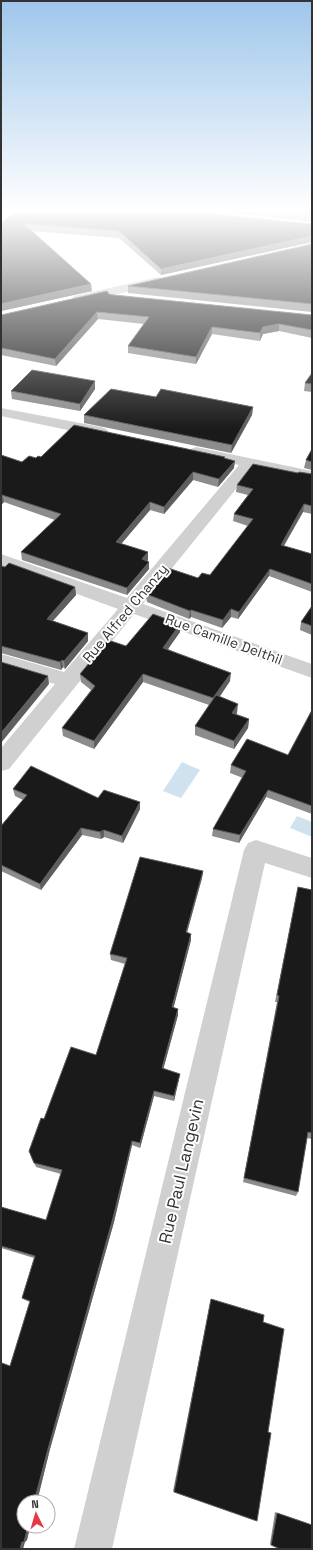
<svg xmlns="http://www.w3.org/2000/svg" width="313" height="1550" viewBox="0 0 313 1550" font-family="'Space Grotesk',sans-serif">
<style>
.water{fill:#cfe2ee}
.lines{fill:none;stroke-linecap:round;stroke-linejoin:round}
.minor{fill:#d0d0d0;fill-rule:evenodd}
.wall{fill:#8c8c8c}
.shaded-wall{fill:#5f5f5f}
.building{fill:#1a1a1a;stroke:#5f5f5f}
.labels{text-anchor:middle;dominant-baseline:central;stroke-width:4;stroke-linejoin:round;paint-order:stroke}
.street-label{font-size:14px;fill:#333;stroke:#fff}
.near-street-label{font-size:17px;fill:#333;stroke:#fff}
</style>
<rect width="100%" height="100%" fill="#fff"/>
<g class="water">
<polygon points="182,762 200,770 181,798 163,791"/>
<polygon points="297,816 312,822 312,837 290,828"/>
</g>
<g class="lines">
<g class="minor">
<polygon points="158,277 162,278 164,281 162,284 78,303 74,302 72,299 74,296"/>
<polygon points="1,408 101,427 106,429 109,432 106,435 101,437 1,416"/>
<polygon points="196,447 312,471 312,481 253,468 143,604 312,664 312,678 134,614 9,769 1,771 1,748 55,684 1,668 1,654 64,672 118,609 1,566 1,554 127,598 239,465 191,455 188,452 191,449"/>
<polygon points="256,840 312,858 312,878 265,863 112,1549 74,1549 244,850 248,843"/>
</g>
</g>
<g class="wall">
<polygon points="223,212 312,212 312,222"/>
<polygon points="1,223 312,224 312,242 161,275 119,238 32,231 92,291 1,311"/>
<polygon points="312,244 312,312 128,293 128,286"/>
<polygon points="109,294 114,295 312,315 312,338 279,331 263,334 260,341 212,334 196,364 128,353 128,346 144,324 98,319 56,366 1,355 1,315"/>
<polygon points="312,373 312,392 304,391 305,383"/>
<polygon points="95,389 80,411 12,399 11,391"/>
<polygon points="156,397 253,407 252,415 231,453 84,423 84,415"/>
<polygon points="312,449 312,470 304,468 306,460"/>
<polygon points="1,455 22,462 41,457 225,459 234,468 218,487 193,480 164,514 150,510 121,544 148,552 148,560 147,561 149,562 149,569 127,595 22,560 21,552 55,520 4,502 1,505"/>
<polygon points="298,473 312,474 312,514 303,512 284,546 312,554 312,592 269,576 238,619 231,617 222,628 191,617 189,619 147,602 146,594 198,578 210,575 248,526 233,521 234,514 248,495 236,492 237,485"/>
<polygon points="1,566 75,587 76,595 53,621 88,633 88,641 65,669 63,667 61,670 1,653"/>
<polygon points="312,606 312,635 300,630 301,622"/>
<polygon points="180,624 180,632 168,649 230,681 219,697 237,713 236,714 249,719 248,728 234,749 195,735 195,726 209,705 143,682 94,749 63,736 62,728 91,690 81,682 80,674 126,646"/>
<polygon points="312,710 312,814 266,797 239,843 212,836 213,829 243,778 230,773 231,765 288,755"/>
<polygon points="13,789 98,798 140,802 140,809 123,843 104,837 101,839 82,835 41,890 1,871 1,826 23,800 15,796"/>
<polygon points="203,871 202,878 187,933 191,934 191,940 173,1008 178,1015 163,1069 179,1079 174,1101 154,1096 140,1148 132,1145 114,1222 50,1449 27,1540 25,1542 10,1366 30,1302 25,1300 22,1298 34,1258 1,1248 1,1207 46,1220 61,1174 36,1167 29,1151 44,1119 96,1055 125,964 111,960 110,954"/>
<polygon points="298,887 312,890 312,1139 307,1138 298,1192 296,1196 243,1182 277,1002 275,1002"/>
<polygon points="211,1299 263,1322 174,1492 173,1491"/>
<polygon points="275,1512 312,1525 312,1549 271,1545 270,1544"/>
</g>
<g class="shaded-wall">
<polygon points="312,236 312,242 161,275 161,269"/>
<polygon points="91,284 92,291 1,311 1,304"/>
<polygon points="97,312 98,319 56,366 55,359"/>
<polygon points="279,324 279,331 263,334 260,341 260,333 263,327"/>
<polygon points="212,327 212,334 196,364 196,357"/>
<polygon points="95,381 95,389 80,411 80,404"/>
<polygon points="253,407 252,415 231,453 232,445"/>
<polygon points="235,461 234,468 218,487 219,479"/>
<polygon points="193,472 193,480 164,514 164,507"/>
<polygon points="2,495 4,502 1,505 1,496"/>
<polygon points="150,502 150,510 116,550 116,542"/>
<polygon points="304,504 303,512 280,552 281,545"/>
<polygon points="148,552 148,560 143,567 142,559"/>
<polygon points="149,562 149,569 127,595 127,588"/>
<polygon points="270,569 269,576 238,619 239,612"/>
<polygon points="75,587 76,595 48,626 47,619"/>
<polygon points="231,609 231,617 222,628 223,620"/>
<polygon points="191,610 191,617 189,619 190,611"/>
<polygon points="180,624 180,632 163,656 163,648"/>
<polygon points="88,633 88,641 65,669 64,661"/>
<polygon points="62,660 63,667 61,670 60,662"/>
<polygon points="231,673 230,681 213,707 213,698"/>
<polygon points="143,674 143,682 94,749 94,741"/>
<polygon points="48,676 49,684 1,743 1,733"/>
<polygon points="238,704 237,713 231,721 232,713"/>
<polygon points="249,719 248,728 234,749 234,741"/>
<polygon points="268,790 266,797 239,843 240,835"/>
<polygon points="140,802 140,809 123,843 122,836"/>
<polygon points="81,828 82,835 41,890 40,884"/>
<polygon points="104,830 104,837 101,839 100,832"/>
<polygon points="203,871 202,878 185,939 186,932"/>
<polygon points="191,934 191,940 172,1014 172,1007"/>
<polygon points="178,1009 178,1015 162,1074 162,1068"/>
<polygon points="180,1074 179,1079 174,1101 174,1096"/>
<polygon points="154,1091 154,1096 140,1148 140,1143"/>
<polygon points="132,1141 132,1145 114,1222 50,1449 37,1502 34,1502 48,1449"/>
<polygon points="28,1526 30,1526 27,1540 25,1542 23,1549 20,1549"/>
</g>
<g class="building">
<polygon points="15,212 194,212 312,224 312,236 161,269 119,231 24,224 91,284 1,304 1,223"/>
<polygon points="285,212 312,212 312,215"/>
<polygon points="312,244 312,304 128,286"/>
<polygon points="107,291 109,294 114,295 312,315 312,330 279,324 263,327 260,333 212,327 196,357 128,346 149,317 97,312 55,359 1,348 1,315"/>
<polygon points="32,370 95,381 80,404 11,391"/>
<polygon points="312,373 312,384 305,383"/>
<polygon points="111,389 156,397 161,389 253,407 232,445 84,415"/>
<polygon points="74,425 225,457 224,458 235,461 219,479 193,472 164,507 150,502 116,542 148,552 142,559 149,562 127,588 21,552 61,514 2,495 1,496 1,455 22,462 29,456 36,458 38,456 41,457"/>
<polygon points="312,449 312,462 306,460"/>
<polygon points="253,464 298,473 299,472 312,474 312,506 304,504 281,545 312,554 312,584 270,569 239,612 231,609 223,620 191,610 190,611 146,594 168,568 198,578 202,573 210,575 253,519 234,514 253,489 237,485"/>
<polygon points="9,563 75,587 47,619 88,633 64,661 62,660 60,662 1,646 1,566 5,567"/>
<polygon points="312,606 312,626 301,622"/>
<polygon points="153,614 180,624 163,648 231,673 213,698 143,674 94,741 62,728 95,686 80,674 108,640 126,646"/>
<polygon points="1,662 48,676 1,733"/>
<polygon points="216,695 238,704 232,713 249,719 234,741 195,726"/>
<polygon points="312,710 312,806 268,790 240,835 213,829 246,771 231,765 247,739 288,755"/>
<polygon points="31,766 98,798 104,790 140,802 122,836 104,830 100,832 81,828 40,884 1,865 1,826 27,795 13,789"/>
<polygon points="140,857 203,871 186,932 191,934 172,1007 178,1009 162,1068 180,1074 174,1096 154,1091 140,1143 132,1141 113,1218 48,1449 34,1502 24,1502 24,1526 28,1526 24,1542 22,1542 20,1549 1,1549 1,1365 2,1363 10,1366 30,1301 22,1298 35,1256 1,1246 1,1207 46,1220 62,1170 34,1163 29,1151 41,1118 44,1119 71,1047 96,1055 127,958 110,954"/>
<polygon points="298,887 312,890 312,1133 308,1132 298,1192 244,1178 279,996 277,995"/>
<polygon points="211,1299 264,1315 263,1322 284,1329 268,1432 271,1433 257,1521 174,1492"/>
<polygon points="277,1513 312,1525 312,1549 280,1549 271,1545"/>
</g>
<linearGradient id="sky" x2="0" y2="1"><stop stop-color="#9ec6ea"/><stop offset="0.49" stop-color="#fff"/><stop offset="1" stop-color="#fff" stop-opacity="0"/></linearGradient>
<rect width="313" height="429" fill="url(#sky)"/>
<g class="labels">
<g class="street-label">
<text transform="translate(125 613) rotate(-50)">Rue Alfred Chanzy</text>
<text transform="translate(224 639) rotate(20)">Rue Camille Delthil</text>
</g>
<g class="near-street-label">
<text transform="translate(181 1171) rotate(-77)">Rue Paul Langevin</text>
</g>
</g>
<rect width="313" height="1550" fill="none" stroke="#333333" stroke-width="4"/>
<g transform="translate(36 1514) rotate(355)"><circle r="19" fill="#ffffff" stroke="#adadad"/>
<path d="M0-3L7 15L0 10L-7 15Z" fill="#e63946"/>
<text y="-6" font-size="11" font-weight="bold" text-anchor="middle" fill="#333333">N</text>
</g>
</svg>
